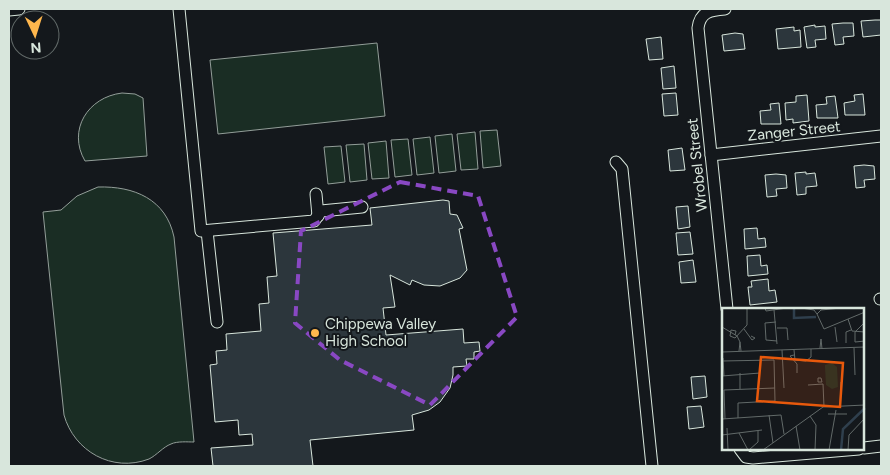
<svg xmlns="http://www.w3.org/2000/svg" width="890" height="475" viewBox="0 0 890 475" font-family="Figtree,sans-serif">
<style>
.green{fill:#1a2d24;stroke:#939e99}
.building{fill:#2c363c;stroke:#d8e6dc}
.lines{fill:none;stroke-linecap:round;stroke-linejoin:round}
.minor-casing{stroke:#d8e6dc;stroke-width:13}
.minor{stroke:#14181c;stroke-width:11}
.marked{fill:none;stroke:#8948c3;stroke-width:4;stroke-dasharray:10 6;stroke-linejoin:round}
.poi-dot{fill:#ffb74d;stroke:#14181c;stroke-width:2}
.labels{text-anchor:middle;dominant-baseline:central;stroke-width:4;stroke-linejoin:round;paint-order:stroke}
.street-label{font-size:15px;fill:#d8e6dc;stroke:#14181c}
.poi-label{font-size:15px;fill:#d8e6dc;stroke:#14181c;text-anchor:start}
.inset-river{fill:none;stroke:#2f3f4d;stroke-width:2.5}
.inset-road{fill:none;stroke:#626a69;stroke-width:1}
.view{fill:#e8590c;fill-opacity:0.15;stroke:#e8590c;stroke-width:2.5}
.inset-edge{fill:none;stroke:#d8e6dc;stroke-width:2.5}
</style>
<rect width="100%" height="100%" fill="#14181c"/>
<g class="green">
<polygon points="377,43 385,116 218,134 210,60"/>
<path d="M122 93 135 94 143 98 147 156 85 161C67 130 88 97 122 93Z"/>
<polygon points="497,130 501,166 483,168 480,131"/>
<polygon points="475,132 478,169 461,170 457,134"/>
<polygon points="452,134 456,171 439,173 435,136"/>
<polygon points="430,137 434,173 417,175 413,139"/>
<polygon points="408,139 412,175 395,177 391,140"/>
<polygon points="386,141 389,178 372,179 368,143"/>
<polygon points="364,144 367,180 350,182 346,145"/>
<polygon points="341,146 345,182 328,184 324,147"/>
<path d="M98 187C134 186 166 199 174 237L194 442C188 442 177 441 171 444 163 447 157 455 149 459 112 473 74 451 64 415L43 212 61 210 77 196Z"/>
</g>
<g class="building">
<polygon points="875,20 881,20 881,35 863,37 861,21"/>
<polygon points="843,23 853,23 854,36 843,37 844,44 835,45 832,24"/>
<polygon points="815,25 815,27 825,26 826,39 815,40 816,47 807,48 804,27"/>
<polygon points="794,27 794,31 800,30 801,47 778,49 776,29"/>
<polygon points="735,33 743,34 745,49 724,51 722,35"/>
<polygon points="661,37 663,59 649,60 646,39"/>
<polygon points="674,66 676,88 663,89 661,68"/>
<polygon points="676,93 678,115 664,116 662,94"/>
<polygon points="863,94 865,115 845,115 844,103 855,101 854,95"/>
<polygon points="807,95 809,121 793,123 793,119 786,120 785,103 796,102 796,96"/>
<polygon points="835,96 838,118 817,118 816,105 827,104 826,97"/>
<polygon points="779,103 781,124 761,124 760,111 771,110 770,104"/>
<polygon points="682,148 685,170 670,171 668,150"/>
<polygon points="864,165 874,166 875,179 864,180 865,187 856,188 854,166"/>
<polygon points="806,172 806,174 815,173 817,186 806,187 806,194 797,195 795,173"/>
<polygon points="776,174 786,175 787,188 776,189 777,196 767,197 765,175"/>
<polygon points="443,200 449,201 450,214 457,215 463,228 459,229 467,270 460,278 440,286 424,285 412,280 410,285 390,275 395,307 383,308 386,335 463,329 464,343 479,342 480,351 474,352 474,359 466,359 467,366 453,367 453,375 450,388 440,402 429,410 412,415 414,430 310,440 313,466 213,466 211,448 253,445 252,434 239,435 238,420 215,422 210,365 217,364 216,351 227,350 226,334 261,331 259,304 269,303 267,277 277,276 273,233 372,225 370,208"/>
<polygon points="688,206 690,227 678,229 676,207"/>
<polygon points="757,228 758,239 765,238 766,247 745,249 744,229"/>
<polygon points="690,232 693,254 678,255 676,233"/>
<polygon points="760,255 761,266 767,265 768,274 748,276 747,256"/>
<polygon points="693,260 696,282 681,283 679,262"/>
<polygon points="768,279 769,291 775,290 777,302 750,305 748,287 752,287 751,281"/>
<polygon points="705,376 707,397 693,399 691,377"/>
<polygon points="701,406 704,427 689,429 687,407"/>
</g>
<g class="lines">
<g class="minor-casing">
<g id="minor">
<polyline points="179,9 201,231 314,221 321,211 362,207"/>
<path d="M725 9C710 10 700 12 698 28L727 309"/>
<polyline points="9,10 19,9"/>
<polyline points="711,155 881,136"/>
<polyline points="616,162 622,169 652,466"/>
<polyline points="316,194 318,216"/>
<polyline points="207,231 217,322"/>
<polyline points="880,299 881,299"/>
<polyline points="864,448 881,446"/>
<polyline points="740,449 746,457 753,458 859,449"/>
</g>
</g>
<use href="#minor" class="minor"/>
</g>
<path class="marked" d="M400 182 478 196 517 317 430 405 340 360 295 323 301 231Z"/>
<circle class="poi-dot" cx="315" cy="333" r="5"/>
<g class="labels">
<g class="street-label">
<text transform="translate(794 131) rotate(-6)">Zanger Street</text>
<text transform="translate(697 165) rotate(-96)">Wrobel Street</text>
</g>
<g class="poi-label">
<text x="325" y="324">Chippewa Valley<tspan x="325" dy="17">High School</tspan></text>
</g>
</g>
<g transform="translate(722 308)">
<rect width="142" height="142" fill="#14181c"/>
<path d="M110 55 115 59 116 79 110 81 104 77 103 60V57Z" fill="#1a2d24"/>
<path class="inset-river" d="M72 0V10L94 9M119 142 121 121 143 100"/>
<path class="inset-road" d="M43 0 44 3 65 0M79 0 92 2 95 6M52 2 55 36M126 11 130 23 143 24M54 14 43 15 44 32 55 33M143 14 133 24V34L143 33M0 19 15 28 18 34M113 19 115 34M55 20H65L66 32M22 21 30 32 33 30 29 28M102 21 143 4M102 21 95 6 99 2 119 0M13 27 14 23 9 22 8 28 13 30 25 17V0M124 35V24L129 22M98 40 99 31 100 41M132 40 133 67M60 42 62 80M72 42 73 52 84 53 89 49V41M17 43 18 34 19 43M0 44 143 39M72 47 68 48 75 56V65M1 50 2 68M0 53 52 52 53 93 16 95V110M18 65V81M0 68 38 65M100 74 99 70H96V74H100M86 77 101 76 102 99M118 98 119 74M106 106H125M47 107 51 135M88 108 94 117 93 142M0 111 59 107 62 126M3 111 2 82 53 80M74 118 78 142M5 120 6 142M17 125 26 142M0 127 40 122M27 142 36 134V123M41 142 101 99 143 97M107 142 114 102M126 142 127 127 143 110"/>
<path class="view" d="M39 49 121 55 118 99 35 93Z"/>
<rect width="142" height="142" class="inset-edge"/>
</g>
<rect width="890" height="475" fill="none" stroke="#d8e6dc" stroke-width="20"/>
<g transform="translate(35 35) rotate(176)"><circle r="24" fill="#14181c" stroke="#626a69"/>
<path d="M0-4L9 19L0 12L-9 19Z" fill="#ffb74d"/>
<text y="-8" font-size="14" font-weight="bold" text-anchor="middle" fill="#d8e6dc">N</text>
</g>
</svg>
